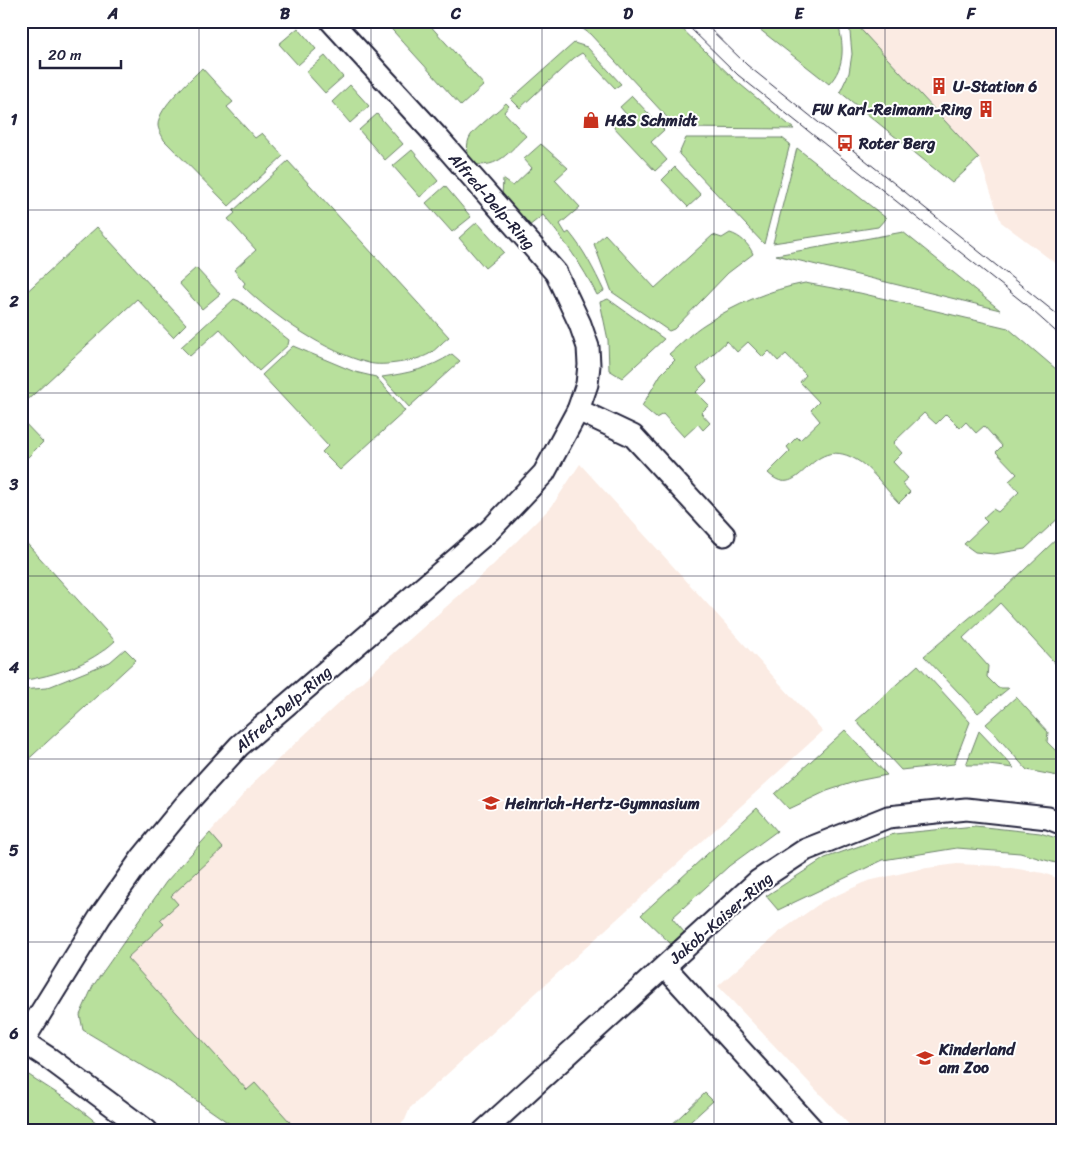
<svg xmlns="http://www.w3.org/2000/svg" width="1084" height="1152" viewBox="0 0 1084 1152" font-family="Sriracha,sans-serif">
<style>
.built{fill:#fbebe3}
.green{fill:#b8e09c;stroke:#6d816c}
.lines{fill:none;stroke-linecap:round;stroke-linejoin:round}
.street-casing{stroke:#22223b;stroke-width:25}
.street{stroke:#fff;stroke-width:21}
.tram{stroke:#22223b;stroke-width:1}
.grid{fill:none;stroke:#22223b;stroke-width:1;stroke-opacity:0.55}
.labels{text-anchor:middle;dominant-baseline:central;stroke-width:4;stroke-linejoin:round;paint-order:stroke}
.poi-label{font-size:16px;font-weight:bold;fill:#22223b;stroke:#fff;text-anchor:start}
.street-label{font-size:16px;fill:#22223b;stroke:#fff}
.neatline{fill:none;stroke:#22223b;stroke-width:2}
.grid-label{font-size:16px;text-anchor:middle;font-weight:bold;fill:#22223b}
</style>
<rect width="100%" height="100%" fill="#fff"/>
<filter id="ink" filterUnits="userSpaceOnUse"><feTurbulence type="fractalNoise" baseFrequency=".02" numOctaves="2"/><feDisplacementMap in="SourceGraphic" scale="10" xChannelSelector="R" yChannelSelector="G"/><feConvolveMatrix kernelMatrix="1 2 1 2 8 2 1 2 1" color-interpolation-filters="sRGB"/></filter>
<g filter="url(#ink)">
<g class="built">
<polygon points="853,21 1063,21 1063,269 1001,222 979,158"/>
<polygon points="580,464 823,731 410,1108 405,1120 394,1131 240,1131 170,1082 83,1030 80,1015 93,986 166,882 258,778 357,686 491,567 552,506"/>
<polygon points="957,864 999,866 1043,873 1063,880 1063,1131 855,1131 718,986 778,933 822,902 868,881 920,869"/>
</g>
<g class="green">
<polygon points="384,21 426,21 484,85 461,106"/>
<polygon points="572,21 674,21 735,80 794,129 677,128 590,34"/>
<path d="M749 21H837C844 43 846 66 829 84Z"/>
<polygon points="849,21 853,21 979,158 952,183 840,92 849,73 852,54"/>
<polygon points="298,28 316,49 298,65 279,44"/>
<polygon points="574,43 587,47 621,84 615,88 582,53 574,58 520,108 511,99"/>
<polygon points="325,56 343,77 325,93 306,72"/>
<path d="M202 68 233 102 227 107 255 138 262 133 283 156 229 206 164 140C162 135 158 130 158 125 158 107 190 81 202 68Z"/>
<polygon points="350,85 369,106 350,123 332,102"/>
<polygon points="632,96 664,130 651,142 667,160 655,171 613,126 626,114 620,107"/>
<path d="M506 103 509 106 504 112 526 136C509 151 499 169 473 164 467 156 465 144 471 135 476 128 499 110 506 103Z"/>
<polygon points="377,114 403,144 385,160 359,130"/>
<polygon points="686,138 782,138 790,144 764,244 679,154"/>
<path d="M541 144 568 168 555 180 580 207 560 224 566 234 569 232C584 250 594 270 604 291L597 295C582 265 564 240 543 215L529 226 502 196 503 179 513 186 532 168 524 159Z"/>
<polygon points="797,148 886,218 878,227 773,243"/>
<polygon points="412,150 438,181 420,197 393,166"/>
<path d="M288 161 449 337C442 342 436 350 429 354 417 361 382 367 369 363 327 353 273 316 243 286L245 283 234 270 256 250 228 219 235 213 233 211Z"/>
<polygon points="675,167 701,195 688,207 662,180"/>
<polygon points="445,186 471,217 452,232 426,203"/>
<polygon points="477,222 504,252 485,268 459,238"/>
<polygon points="97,227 186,324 173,337 137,299 21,406 21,297"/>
<polygon points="903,232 1000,310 776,255"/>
<path d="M730 233C740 236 749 244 753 254L728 273 674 329 669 331 612 292 594 244 605 234 655 288 713 235 722 238Z"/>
<polygon points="196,268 220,294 202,309 179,283"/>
<path d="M805 283 860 293 1008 328 1063 375V514L1025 549 994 554 975 552 964 544 987 522 983 518 993 509 998 512 1019 492 1009 481 1017 474 996 452 1002 446 984 426 976 433 966 422 960 428 946 414 936 424 924 413 893 443 902 453 893 462 908 478 902 483 910 492 899 503C886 490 871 467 855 459 808 433 802 505 768 473L790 451 787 447 797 437 800 440 820 421 811 410 819 402 800 382 806 375 786 354 778 361 769 351 763 357 748 342 737 352 727 341 697 369 707 381 696 392 709 405 701 413 710 423 703 430 698 424 684 437 663 414 656 418 642 406 661 374 675 360 669 354C681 344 692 332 705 324 736 304 769 290 805 283Z"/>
<polygon points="234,299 239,301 289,340 288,345 259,371 220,329 190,356 181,347"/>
<polygon points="608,299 664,339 622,378 609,370 608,340 600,302"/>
<polygon points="293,346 355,372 376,377 405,411 340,470 322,452 328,446 262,375"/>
<path d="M452 354 460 361 409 407 382 377C409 373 429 369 452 354Z"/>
<polygon points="21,419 43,442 23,462 21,461"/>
<polygon points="1063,533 1063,672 1000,603 963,638 988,666 987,677 998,688 1009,688 978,713 924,656 1005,588"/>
<path d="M21 537 115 641C89 665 56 675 21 681Z"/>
<polygon points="125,649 136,660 21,766 21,690 46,688 66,680 110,662"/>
<polygon points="918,665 970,722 954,764 901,770 856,721"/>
<polygon points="1016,697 1048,732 1047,742 1058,753 1063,753 1063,777 1027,770 986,724"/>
<polygon points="845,730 887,775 857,781 827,791 789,809 775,794"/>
<polygon points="979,731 1014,768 988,765 966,765"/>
<polygon points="757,808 777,831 729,866 672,918 684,932 671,944 641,915"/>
<polygon points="975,826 1040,833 1063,840 1063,865 1020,853 957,848 883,860 778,910 766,896 825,858 894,834"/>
<polygon points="210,833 223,848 171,896 178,904 160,920 164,924 127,958 247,1090 255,1083 298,1131 240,1131 170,1082 83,1030 80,1015 93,986 166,882"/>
<polygon points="21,1070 72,1103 107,1131 21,1131"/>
<polygon points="705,1093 713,1101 680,1131 665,1131"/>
</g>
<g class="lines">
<g class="street-casing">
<g id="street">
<polyline points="578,410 633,436 724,535"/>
<polyline points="665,967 814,1131"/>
<polyline points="21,1040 50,1059 147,1131"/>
<polyline points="23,1041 100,917 141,859 186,804 239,746 490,530 544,473 578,410 587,384 589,365 588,347 580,324 556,273 438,138 331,21"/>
<polyline points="484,1131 758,881 805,850 888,817 966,809 1048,818 1063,824"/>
</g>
</g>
<use href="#street" class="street"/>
<g class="tram">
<polyline points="683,21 738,75 1024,303 1063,338"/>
<polyline points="702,21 747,65 1063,319"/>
</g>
</g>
</g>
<path class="grid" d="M199 21V1131M371 21V1131M542 21V1131M714 21V1131M885 21V1131M21 210H1063M21 393H1063M21 576H1063M21 759H1063M21 942H1063"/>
<defs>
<g id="building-bare" transform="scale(1.35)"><path d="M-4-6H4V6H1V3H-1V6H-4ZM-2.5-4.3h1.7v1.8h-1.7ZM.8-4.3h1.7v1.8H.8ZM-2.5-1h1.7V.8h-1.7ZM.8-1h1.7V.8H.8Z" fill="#c8321e" stroke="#fff" stroke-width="2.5" paint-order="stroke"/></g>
<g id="shop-bare" transform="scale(1.35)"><path d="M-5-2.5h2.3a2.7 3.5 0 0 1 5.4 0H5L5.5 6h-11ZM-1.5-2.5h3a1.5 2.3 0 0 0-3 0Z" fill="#c8321e" stroke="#fff" stroke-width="2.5" paint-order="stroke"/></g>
<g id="bus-bare" transform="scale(1.35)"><path d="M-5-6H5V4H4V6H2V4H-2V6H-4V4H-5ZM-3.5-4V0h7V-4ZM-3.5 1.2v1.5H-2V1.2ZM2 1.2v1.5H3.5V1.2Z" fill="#c8321e" stroke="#fff" stroke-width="2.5" paint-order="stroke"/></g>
<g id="school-bare" transform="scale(1.35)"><path d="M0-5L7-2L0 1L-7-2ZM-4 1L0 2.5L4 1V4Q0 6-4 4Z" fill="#c8321e" stroke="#fff" stroke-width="2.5" paint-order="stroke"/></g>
</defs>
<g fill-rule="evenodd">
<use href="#building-bare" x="939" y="86"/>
<use href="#building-bare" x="986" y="109"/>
<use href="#shop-bare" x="591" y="120"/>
<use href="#bus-bare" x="845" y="143"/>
<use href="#school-bare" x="491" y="803"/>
<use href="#school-bare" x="925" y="1058"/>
</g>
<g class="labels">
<g class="poi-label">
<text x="953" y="86">U-Station 6</text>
<text x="972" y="109" text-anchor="end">FW Karl-Reimann-Ring</text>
<text x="605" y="120">H&amp;S Schmidt</text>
<text x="859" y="143">Roter Berg</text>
<text x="505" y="803">Heinrich-Hertz-Gymnasium</text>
<text x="939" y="1049">Kinderland<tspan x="939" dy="18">am Zoo</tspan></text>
</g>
<g class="street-label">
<text transform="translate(492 201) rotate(49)">Alfred-Delp-Ring</text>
<text transform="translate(283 709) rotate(-41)">Alfred-Delp-Ring</text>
<text transform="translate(721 918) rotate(-41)">Jakob-Kaiser-Ring</text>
</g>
</g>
<rect width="1084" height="1152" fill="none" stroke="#fff" stroke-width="55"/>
<path d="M40 60v8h81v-8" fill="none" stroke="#22223b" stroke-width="2.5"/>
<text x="48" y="60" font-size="15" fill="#22223b" stroke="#ffffff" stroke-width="4" paint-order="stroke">20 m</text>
<rect x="28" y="28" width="1028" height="1096" class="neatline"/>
<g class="grid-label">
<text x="113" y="19">A</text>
<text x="285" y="19">B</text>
<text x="456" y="19">C</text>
<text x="628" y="19">D</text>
<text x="799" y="19">E</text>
<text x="971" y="19">F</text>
<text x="14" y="125">1</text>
<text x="14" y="307">2</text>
<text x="14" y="490">3</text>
<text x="14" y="673">4</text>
<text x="14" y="856">5</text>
<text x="14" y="1039">6</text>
</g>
</svg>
